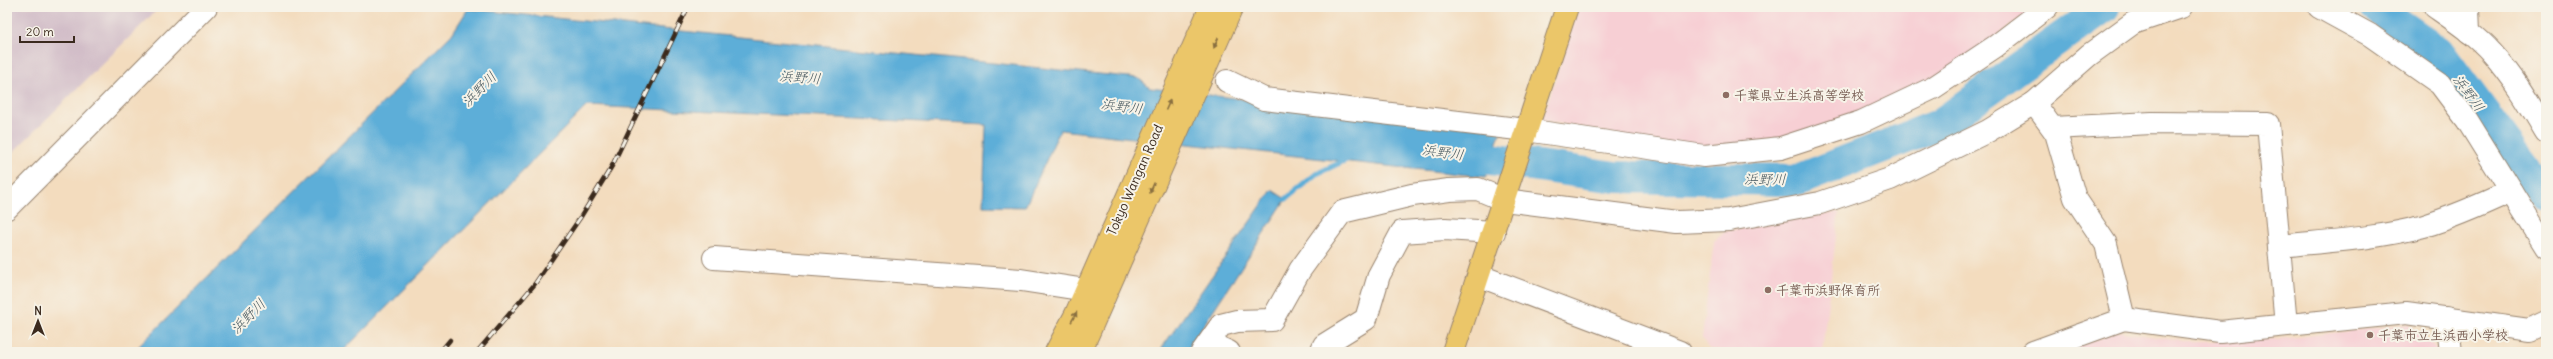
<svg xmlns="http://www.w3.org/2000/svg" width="2553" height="359" viewBox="0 0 2553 359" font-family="Delius,'Klee One',sans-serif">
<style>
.built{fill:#f7cfd4}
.industrial{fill:#d2bdc8}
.water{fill:#5daed8;stroke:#4c6c7b}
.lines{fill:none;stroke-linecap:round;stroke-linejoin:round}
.stream{stroke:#5daed8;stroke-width:5.5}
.river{stroke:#5daed8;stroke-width:32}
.minor-casing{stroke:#97836e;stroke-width:24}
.major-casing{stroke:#97836e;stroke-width:24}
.highway-casing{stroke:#97836e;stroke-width:24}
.minor{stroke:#fff;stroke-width:22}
.major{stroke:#ebc669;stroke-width:22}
.highway{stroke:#ebc669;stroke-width:22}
.rail-casing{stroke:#3b2a1e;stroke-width:4.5}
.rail{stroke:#f7f3e8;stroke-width:3;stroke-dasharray:9;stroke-linecap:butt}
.oneway{fill:#8a7040}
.education-dot{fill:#8d6e63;stroke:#f7f3e8;stroke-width:1.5}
.labels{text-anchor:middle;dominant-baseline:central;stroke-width:4;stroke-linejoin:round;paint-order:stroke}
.education-label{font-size:13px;font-weight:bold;fill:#785e54;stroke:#f7f3e8;text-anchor:start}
.street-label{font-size:13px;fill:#3b2a1e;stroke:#f7f3e8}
.water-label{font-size:14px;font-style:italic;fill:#47585f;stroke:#f7f3e8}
</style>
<rect width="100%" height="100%" fill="#f7f3e8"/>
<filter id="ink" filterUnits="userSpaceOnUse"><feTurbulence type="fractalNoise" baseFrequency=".025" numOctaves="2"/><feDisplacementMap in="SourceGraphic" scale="8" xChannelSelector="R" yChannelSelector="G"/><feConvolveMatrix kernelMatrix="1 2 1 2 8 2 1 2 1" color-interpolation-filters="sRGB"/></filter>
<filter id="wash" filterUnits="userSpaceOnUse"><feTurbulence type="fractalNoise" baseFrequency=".012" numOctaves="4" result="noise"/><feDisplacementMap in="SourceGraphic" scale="16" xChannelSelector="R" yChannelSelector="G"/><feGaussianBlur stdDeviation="0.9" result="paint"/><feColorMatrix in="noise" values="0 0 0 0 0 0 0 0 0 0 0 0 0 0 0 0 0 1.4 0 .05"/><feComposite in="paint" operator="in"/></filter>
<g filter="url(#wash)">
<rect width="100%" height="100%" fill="#f3dcbe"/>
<g class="built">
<polygon points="1579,7 2036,7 1953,69 1848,122 1753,144 1677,146 1542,120"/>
<polygon points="1839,212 1822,352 1736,352 1709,349 1702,338 1714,241 1726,231"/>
<polygon points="2409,324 2437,349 2437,352 2063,352 2116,331 2181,341 2242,341 2290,338"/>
</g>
<polygon class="industrial" points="7,7 160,7 7,158"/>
<g class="water">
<polygon points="468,9 1138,78 1150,88 1501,130 1486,177 1060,130 1025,207 983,206 986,125 587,106 342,352 133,352 452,34"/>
<polygon points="1272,190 1286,199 1186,352 1159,352"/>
</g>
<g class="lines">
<polyline class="stream" points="1286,199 1316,174 1348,159"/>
<g class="river">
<polyline points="2375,7 2438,51 2546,197"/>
<polyline points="1449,153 1615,177 1798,180 1939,125 2104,7"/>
</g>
</g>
</g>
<g filter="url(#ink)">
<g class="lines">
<g class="minor-casing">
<g id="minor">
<polyline points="2319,7 2370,35 2440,84 2467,120 2546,247"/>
<path d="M2435 7C2455 21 2476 35 2492 53 2514 77 2530 105 2546 132"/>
<polyline points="2468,7 2469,32"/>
<polyline points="1227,81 1264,99 1526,130 1704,156 1781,148 1861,122 1933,88 1996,46 2047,7"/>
<polyline points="2034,103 2056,133 2075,198 2106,244 2124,319"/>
<polyline points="2053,128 2152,123 2268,124 2286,325"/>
<polyline points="7,208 206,7"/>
<path d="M2279 246C2327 241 2377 239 2424 226 2454 217 2483 204 2511 191"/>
<polyline points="714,258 1021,280 1086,290 1104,297"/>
<polyline points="1480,276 1680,352"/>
<polyline points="2447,318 2451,352"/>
<polyline points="1209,343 1229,352"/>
<polyline points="1202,352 1221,325 1237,321 1272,320 1300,270 1342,212 1412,195 1449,190 1478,189 1504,200 1677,222 1729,220 1820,203 1890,179 1988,131 2034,103 2089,55 2133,23 2181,7"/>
<polyline points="1321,352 1324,345 1366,319 1379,275 1402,232 1445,229 1494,232"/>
<polyline points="2033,352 2124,319 2220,332 2406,313 2529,330 2546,322"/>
</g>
</g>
<g class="major-casing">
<polyline id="major" points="1453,352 1567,7"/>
</g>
<g class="highway-casing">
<g id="highway">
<polyline points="1056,352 1076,314 1211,7"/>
<polyline points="1080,352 1232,7"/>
</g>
</g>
<use href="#minor" class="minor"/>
<use href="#major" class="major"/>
<use href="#highway" class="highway"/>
<g class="rail-casing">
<g id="rail">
<polyline points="440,352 450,340"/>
<polyline points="477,352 534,285 580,218 612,166 688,7"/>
</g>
</g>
<use href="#rail" class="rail"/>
</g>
<defs><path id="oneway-solid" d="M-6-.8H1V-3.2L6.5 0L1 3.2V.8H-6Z"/></defs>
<g class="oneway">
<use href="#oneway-solid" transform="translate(1216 43) rotate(114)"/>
<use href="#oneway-solid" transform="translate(1168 105) rotate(-66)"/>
<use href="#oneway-solid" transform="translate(1152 188) rotate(113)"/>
<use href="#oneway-solid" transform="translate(1074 317) rotate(-61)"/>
</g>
</g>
<g class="education-dot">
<circle cx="1726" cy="95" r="4"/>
<circle cx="1768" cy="290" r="4"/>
<circle cx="2370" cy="335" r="4"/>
</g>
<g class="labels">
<g class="education-label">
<text x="1734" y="95">千葉県立生浜高等学校</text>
<text x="1776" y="290">千葉市浜野保育所</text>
<text x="2378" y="335">千葉市立生浜西小学校</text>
</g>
<g class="street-label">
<text transform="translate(1135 180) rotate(-66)">Tokyo Wangan Road</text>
</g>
<g class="water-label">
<text transform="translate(800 77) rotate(5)">浜野川</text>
<text transform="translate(479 89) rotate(-45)">浜野川</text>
<text transform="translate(2469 93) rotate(54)">浜野川</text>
<text transform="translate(1122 106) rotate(8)">浜野川</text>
<text transform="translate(1443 152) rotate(8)">浜野川</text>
<text transform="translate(1765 179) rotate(1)">浜野川</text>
<text transform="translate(248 316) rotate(-45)">浜野川</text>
</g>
</g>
<rect width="2553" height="359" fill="none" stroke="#f7f3e8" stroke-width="24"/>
<g transform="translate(38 321)" stroke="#f7f3e8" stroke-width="3" paint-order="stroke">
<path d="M0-3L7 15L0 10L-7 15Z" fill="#3b2a1e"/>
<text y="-6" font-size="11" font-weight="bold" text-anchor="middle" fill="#3b2a1e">N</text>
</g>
<path d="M20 36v6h54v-6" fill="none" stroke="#3b2a1e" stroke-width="2"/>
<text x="26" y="36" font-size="12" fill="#3b2a1e" stroke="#f7f3e8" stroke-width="3" paint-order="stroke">20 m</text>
</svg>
